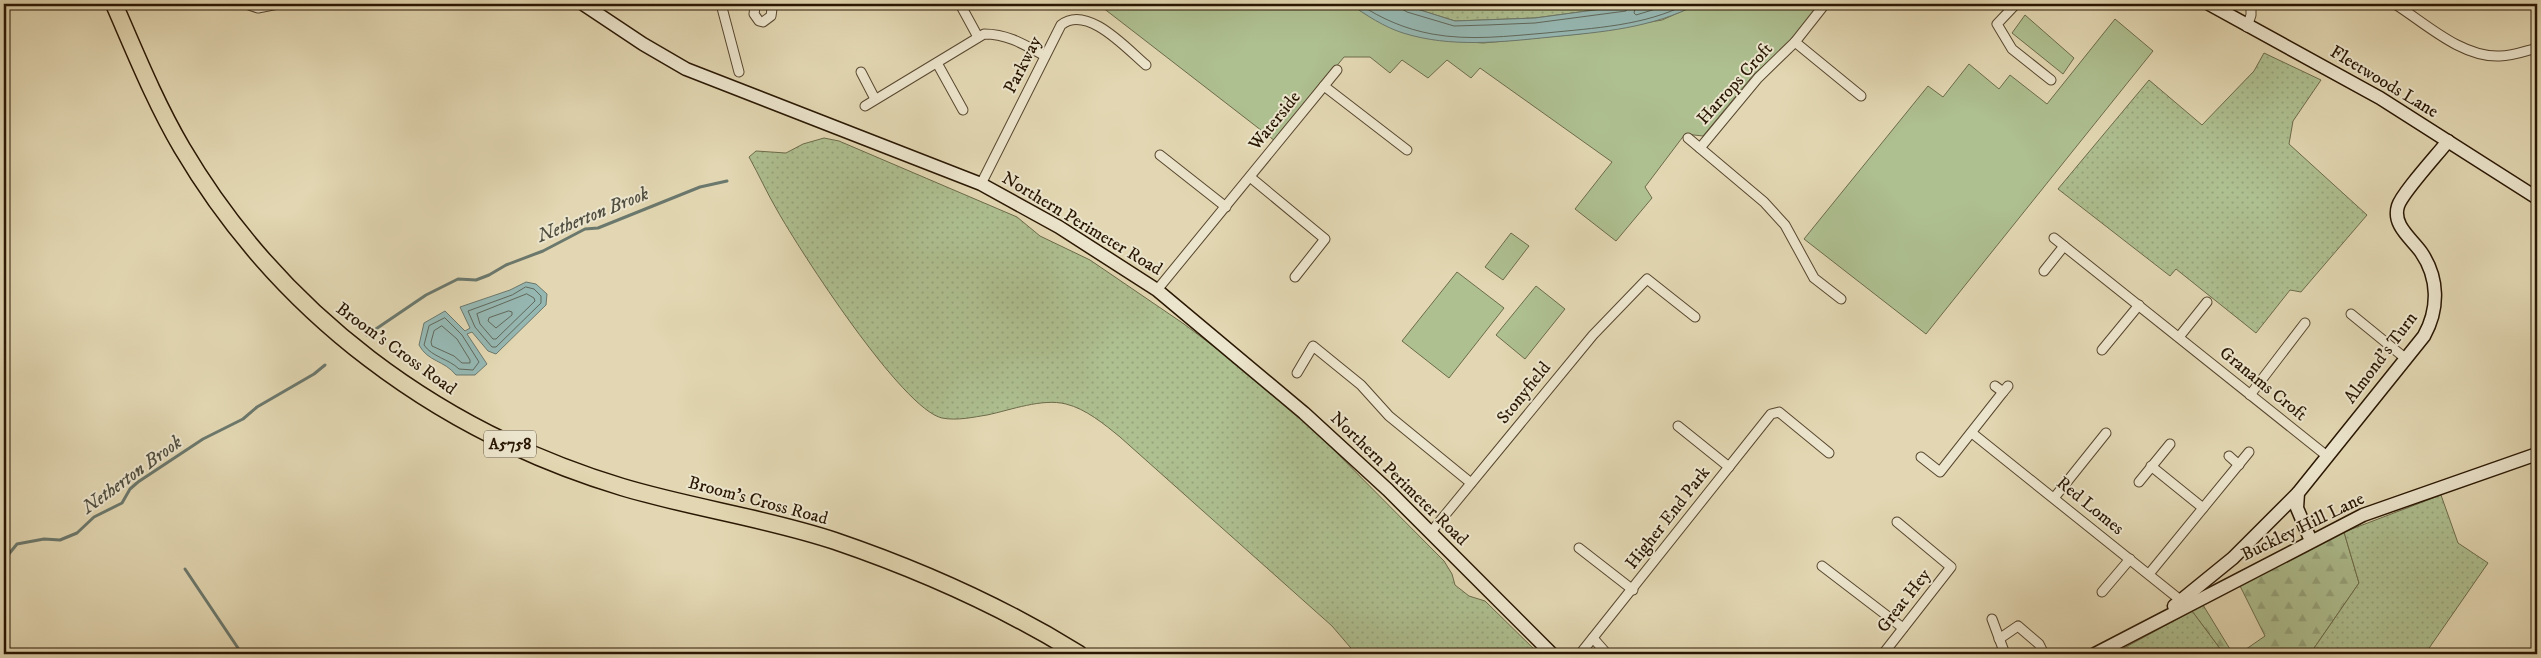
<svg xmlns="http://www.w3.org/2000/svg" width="2541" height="658" viewBox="0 0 2541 658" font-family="'IM FELL DW Pica',serif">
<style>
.grass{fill:#aebf90;stroke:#6c6b4a}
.forest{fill:url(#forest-firs);stroke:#6c6b4a}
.park{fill:url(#park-dots);stroke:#6c6b4a}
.water{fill:#96b8b3;stroke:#6b786d}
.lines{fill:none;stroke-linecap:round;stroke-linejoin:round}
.shore{stroke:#60685b;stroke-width:1}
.stream{stroke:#6b786d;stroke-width:3}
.street-casing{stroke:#58472f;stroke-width:11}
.secondary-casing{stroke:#2a1703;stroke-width:15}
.highway-casing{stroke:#2a1703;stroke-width:19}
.street{stroke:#ece5cd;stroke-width:9}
.secondary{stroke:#ece5cd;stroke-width:12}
.highway{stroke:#e2d7b2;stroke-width:16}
.labels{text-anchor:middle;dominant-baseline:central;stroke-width:4;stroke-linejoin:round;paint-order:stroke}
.shield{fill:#ece5cd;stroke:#645540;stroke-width:1}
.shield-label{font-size:16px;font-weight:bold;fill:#2a1703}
.street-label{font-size:18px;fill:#2a1703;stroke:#ece5cd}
.water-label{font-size:19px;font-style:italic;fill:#504f41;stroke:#ece5cd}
</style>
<defs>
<pattern id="forest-firs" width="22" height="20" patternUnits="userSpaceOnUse" patternTransform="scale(1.25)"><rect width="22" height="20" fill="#aebf90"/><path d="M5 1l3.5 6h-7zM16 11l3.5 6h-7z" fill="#96a37b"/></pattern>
<pattern id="park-dots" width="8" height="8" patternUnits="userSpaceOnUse" patternTransform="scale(1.25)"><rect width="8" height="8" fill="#aebf90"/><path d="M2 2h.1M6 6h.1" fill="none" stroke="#96a37b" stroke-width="1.8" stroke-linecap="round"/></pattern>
</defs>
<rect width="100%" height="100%" fill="#e2d7b2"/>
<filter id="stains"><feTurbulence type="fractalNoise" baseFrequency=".004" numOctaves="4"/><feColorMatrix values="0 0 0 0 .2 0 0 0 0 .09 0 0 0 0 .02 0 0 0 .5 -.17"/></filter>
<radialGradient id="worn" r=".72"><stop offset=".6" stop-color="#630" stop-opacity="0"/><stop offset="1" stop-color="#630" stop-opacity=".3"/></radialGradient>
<g class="grass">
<polygon points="1098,4 1350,4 1369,16 1403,32 1432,39 1483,43 1579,34 1662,20 1698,4 1821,4 1792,41 1754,74 1703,136 1685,134 1645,187 1652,198 1616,241 1575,209 1612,162 1480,68 1471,78 1447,60 1428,78 1402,60 1390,73 1370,57 1344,57 1275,141"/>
<polygon points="2025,15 2074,58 2063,74 2012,33"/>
<polygon points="2115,19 2153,51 1926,334 1804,239 1928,86 1943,97 1969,64 1999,89 2010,75 2047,104"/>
<polygon points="1511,233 1529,246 1503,280 1485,267"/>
<polygon points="1457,272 1504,308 1449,378 1402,341"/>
<polygon points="1536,286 1565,309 1525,359 1496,335"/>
</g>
<g class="forest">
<polygon points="2344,532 2359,583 2310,654 2239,654 2265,636 2239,584"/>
<polygon points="2203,605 2233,654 2224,654 2192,611"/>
</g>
<g class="park">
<polygon points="1401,4 1639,4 1535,18 1455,21"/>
<polygon points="2264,53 2321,80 2293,121 2289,144 2367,215 2301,292 2290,290 2256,333 2176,269 2170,276 2058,189 2149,80 2202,125 2254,71"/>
<path d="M824 138 839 141 1017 217 1040 236 1090 260 1184 324 1246 371 1309 425 1444 561 1452 574 1455 585 1469 596 1485 601 1539 654H1356L1332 626 1120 437C1104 424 1086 409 1066 404 1042 398 1011 410 987 415 974 417 957 421 942 418 902 409 800 251 777 210 767 193 759 175 749 157L756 151 786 153 803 144Z"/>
<polygon points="2441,495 2458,543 2488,563 2425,654 2310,654 2359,583 2344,532"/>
<polygon points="2192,611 2224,654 2113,654"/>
</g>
<g class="water">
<path d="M1350 4H1401L1455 21 1535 18 1639 4H1698C1652 28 1603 32 1551 37 1502 42 1451 48 1403 33 1384 27 1366 15 1350 4Z"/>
<path d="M526 282 536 284 547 294 546 305 496 354 488 351 472 332 467 334 487 364 475 375H456C444 360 428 362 419 345L424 323 445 311 465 331 470 328 460 307 510 290Z"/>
</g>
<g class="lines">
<g class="shore">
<path d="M1359 4C1382 19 1405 29 1432 34 1470 41 1509 36 1546 33 1594 28 1644 26 1687 4"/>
<polyline points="1400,4 1402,9 1407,12 1454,26 1487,25 1535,23 1626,11 1629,4"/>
<polyline points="1636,4 1634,13 1636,15 1672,4"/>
<polygon points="526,287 534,289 541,296 541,303 496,347 492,347 475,327 468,311 512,295"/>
<polygon points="527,294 534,298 535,301 496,339 493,339 480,324 477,314"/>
<polygon points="509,311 512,312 512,315 496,328 488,321 489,318"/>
<path d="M445 318 462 335 479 362 473 370 459 369C449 359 432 357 424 345L429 326Z"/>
<polygon points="442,326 457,339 470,360 470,363 462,363 454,356 432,346 431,342 434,331"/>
</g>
<g class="stream">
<polyline points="367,335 426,295 458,279 476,280 489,275 506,265 543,251 585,229 598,228 700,187 727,181"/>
<polyline points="4,560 17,544 44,539 60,540 77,533 94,517 122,503 130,489 138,482 203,439 243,419 257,407 314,374 325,365"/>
<polyline points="185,569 242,654"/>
</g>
<g class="street-casing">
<g id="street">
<polyline points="246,4 258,8 278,4"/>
<polyline points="721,4 739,72"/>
<polyline points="758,4 755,7 754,14 759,21 763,22 771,16 772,9 769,4"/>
<polyline points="960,4 978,37"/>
<polyline points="2016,4 1997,24 2012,49 2051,80"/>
<path d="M2395 4C2425 23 2462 58 2500 56 2513 56 2525 51 2537 48"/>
<polyline points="2247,27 2251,15 2251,4"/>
<polyline points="1795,42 1861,96"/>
<polyline points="937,63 963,110"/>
<polyline points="861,72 875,99"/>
<polyline points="1324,86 1407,150"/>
<path d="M865 106 984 34C1008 34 1025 45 1045 56"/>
<polyline points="1688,138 1764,202 1785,225 1814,278 1841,299"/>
<polyline points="1700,148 1758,78 1795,42 1825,4"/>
<polyline points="1160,155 1226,207"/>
<polyline points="1250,177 1325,239 1295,277"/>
<path d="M981 184 1061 25C1087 4 1126 48 1146 65"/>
<polyline points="2054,238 2327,456"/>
<polyline points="2044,271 2064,246"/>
<polyline points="1157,290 1337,70"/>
<polyline points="2351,314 2405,358"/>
<polyline points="2179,337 2207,302"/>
<polyline points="2102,350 2139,305"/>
<polyline points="1297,373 1313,346 1361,385 1389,416 1471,483"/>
<polyline points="1995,386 2003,392 2008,386"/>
<polyline points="2250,395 2305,323"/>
<polyline points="1678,426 1729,467"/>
<polyline points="1972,433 2184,603"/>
<polyline points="2229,456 2239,465"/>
<polyline points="1921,457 1940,472 2003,392"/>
<polyline points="2151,466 2203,508"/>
<polyline points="2139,482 2170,444"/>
<polyline points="2054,498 2106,433"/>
<polyline points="1431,532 1593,335 1647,279 1695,317"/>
<polyline points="1579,548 1633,590"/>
<polyline points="1822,566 1903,628"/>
<polyline points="2149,574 2249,452"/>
<polyline points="2102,592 2130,559"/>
<polyline points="1992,619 2005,654"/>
<polyline points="1593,638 1607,654"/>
<polyline points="1999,639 2018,626 2039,644 2044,654"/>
<polyline points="1580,654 1771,414 1779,412 1829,453"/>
<polyline points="1883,654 1951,567 1897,522"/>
</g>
</g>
<g class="secondary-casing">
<g id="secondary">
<polyline points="583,4 643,44 686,69 981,184 1059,227 1157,290 1304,413 1388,490 1552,654"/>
<polyline points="2209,4 2380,98 2537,198"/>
<path d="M2311 541 2297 508 2298 493 2424 336C2439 309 2439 278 2421 252 2411 238 2392 225 2398 206 2402 193 2438 154 2448 141"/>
<polyline points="2174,606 2233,558 2298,493"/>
<polyline points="2095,654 2363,515 2537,454"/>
</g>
</g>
<g class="highway-casing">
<path id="highway" d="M114 4C135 52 155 102 182 148 280 314 437 431 622 487 692 508 766 518 835 541 920 570 1003 607 1079 654"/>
</g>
<use href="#street" class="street"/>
<use href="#secondary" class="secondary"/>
<use href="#highway" class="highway"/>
</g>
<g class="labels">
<rect class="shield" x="484" y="430.5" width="52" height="27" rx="4"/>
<g class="shield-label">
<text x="510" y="444">A5758</text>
</g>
<g class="street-label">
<text transform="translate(1023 65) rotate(-63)">Parkway</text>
<text transform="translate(2384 82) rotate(31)">Fleetwoods Lane</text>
<text transform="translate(1735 84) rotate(-48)">Harrops Croft</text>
<text transform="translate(1275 121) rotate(-51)">Waterside</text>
<text transform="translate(1082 224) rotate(31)">Northern Perimeter Road</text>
<text transform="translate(396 349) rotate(36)">Broom's Cross Road</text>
<text transform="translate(2381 358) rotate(-53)">Almond's Turn</text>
<text transform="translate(2263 384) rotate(39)">Granams Croft</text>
<text transform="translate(1524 393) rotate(-51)">Stonyfield</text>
<text transform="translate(1399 479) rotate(44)">Northern Perimeter Road</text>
<text transform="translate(758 501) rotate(15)">Broom's Cross Road</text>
<text transform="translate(2090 506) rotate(39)">Red Lomes</text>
<text transform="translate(1668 518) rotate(-52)">Higher End Park</text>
<text transform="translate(2303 527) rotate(-26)">Buckley Hill Lane</text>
<text transform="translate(1904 601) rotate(-52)">Great Hey</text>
</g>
<g class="water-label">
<text transform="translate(593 215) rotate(-22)">Netherton Brook</text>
<text transform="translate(132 475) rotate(-36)">Netherton Brook</text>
</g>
</g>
<rect width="2541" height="658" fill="none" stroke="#e2d7b2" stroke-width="20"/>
<rect x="5" y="5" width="2531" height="648" fill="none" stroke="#2a1703" stroke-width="2.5"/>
<rect x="10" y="10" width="2521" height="638" fill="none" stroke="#2a1703"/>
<rect width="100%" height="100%" filter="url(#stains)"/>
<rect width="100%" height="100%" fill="url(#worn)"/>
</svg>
